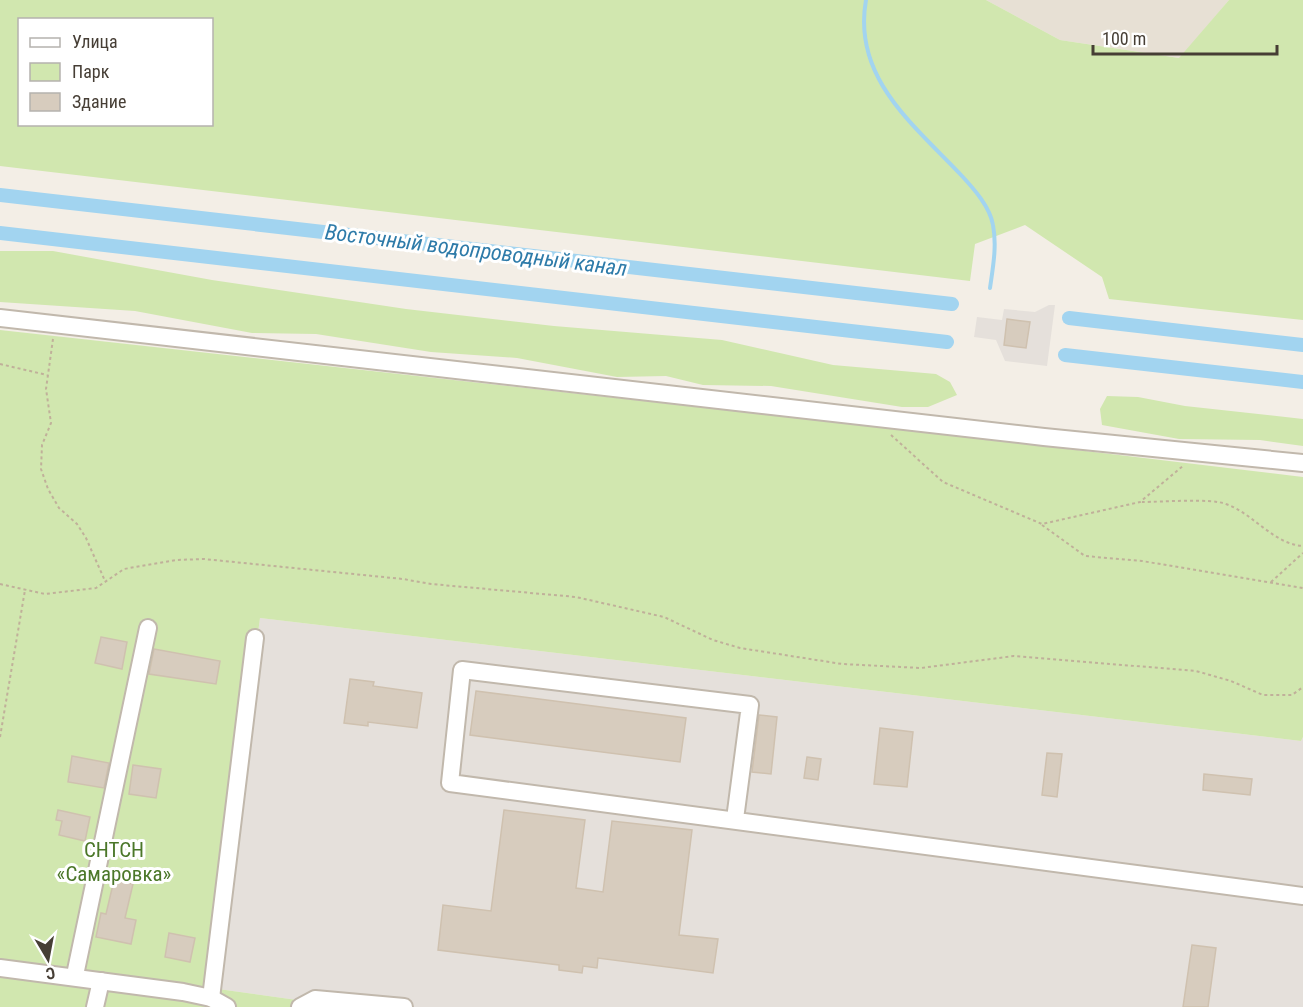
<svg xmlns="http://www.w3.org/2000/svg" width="1303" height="1007" viewBox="0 0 1303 1007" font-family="'Roboto Condensed',sans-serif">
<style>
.residential{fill:#e7e0d4}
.industrial{fill:#e5e0db}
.green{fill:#d1e7af;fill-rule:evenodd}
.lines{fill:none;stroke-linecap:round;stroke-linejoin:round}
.stream{stroke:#a2d4f0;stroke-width:4}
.canal{stroke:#a2d4f0;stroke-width:14}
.building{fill:#d7ccbe;stroke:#cfc1af;stroke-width:1.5}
.minor-casing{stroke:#c1b8ac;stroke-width:20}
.path{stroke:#c0b09a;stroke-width:2;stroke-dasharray:3 3;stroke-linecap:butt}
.minor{stroke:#fff;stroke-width:16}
.labels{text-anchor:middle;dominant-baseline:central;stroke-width:6;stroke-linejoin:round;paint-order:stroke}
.park-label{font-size:21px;fill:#4b7729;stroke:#fff}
.water-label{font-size:22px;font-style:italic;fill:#2e7ba9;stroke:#fff}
</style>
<rect width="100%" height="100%" fill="#f3eee6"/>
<polygon class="residential" points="986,0 1229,0 1180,58 1060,40"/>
<g class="industrial">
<polygon points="1049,305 1055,305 1047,366 1005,361 996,340 974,337 977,317 1002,320 1004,309 1035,312"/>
<polygon points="260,618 1301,741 1303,737 1303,1007 347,1007 211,988"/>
</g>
<g class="green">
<path d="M0 0H986L1060 40 1179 58 1229 0H1303V320L1109 299 1102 277 1025 225 975 244 970 281 0 166ZM20 20H212V124H20Z"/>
<polygon points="0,251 53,251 212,280 406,309 554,326 722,340 833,365 936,374 950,382 957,395 928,407 902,407 771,386 703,385 666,376 617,377 517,358 431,352 316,334 252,333 135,311 0,302"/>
<polygon points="0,330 942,434 1303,477 1303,737 1301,741 260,618 211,988 347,1007 0,1007"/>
<polygon points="1107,396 1138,397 1185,406 1303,419 1303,446 1260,440 1179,439 1102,425 1100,409"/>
</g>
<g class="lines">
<path class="stream" d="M866 0C852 78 914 125 962 176 974 189 990 207 993 225 997 246 993 267 990 288"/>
<g class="canal">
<polyline points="0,195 952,304"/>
<polyline points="0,233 947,342"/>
<polyline points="1069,318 1303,345"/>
<polyline points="1065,355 1303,382"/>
</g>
</g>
<g class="building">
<polygon points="1007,319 1030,322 1026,348 1004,345"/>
<polygon points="101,637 127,642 122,669 95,663"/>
<polygon points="154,649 220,661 216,684 149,674"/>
<polygon points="350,679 374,682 373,686 422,693 417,728 368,722 368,726 344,723"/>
<polygon points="476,691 686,718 680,762 470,735"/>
<polygon points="759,715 777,717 771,774 752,772"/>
<polygon points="880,728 913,732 907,787 874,784"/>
<polygon points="1047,753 1062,754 1057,797 1042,795"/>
<polygon points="72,756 109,763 104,788 68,782"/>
<polygon points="807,757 821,759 818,780 804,778"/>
<polygon points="133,765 161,769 156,798 129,794"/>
<polygon points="1204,774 1252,779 1250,795 1203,790"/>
<polygon points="58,810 90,817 85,841 59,835 62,821 56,820"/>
<polygon points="504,810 585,820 576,888 603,892 612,821 692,830 679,935 718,939 713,973 598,958 597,968 583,966 582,973 559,970 559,965 438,950 443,905 491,911"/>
<polygon points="114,880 133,884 125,918 136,920 131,944 96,937 101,913 106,914"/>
<polygon points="169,933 195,938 190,962 165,957"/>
<polygon points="1192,945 1216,948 1208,1007 1183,1007"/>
</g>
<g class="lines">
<g class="minor-casing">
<g id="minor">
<polyline points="0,318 1044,437 1303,463"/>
<polyline points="735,819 750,705 462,670 450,783 1303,896"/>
<polyline points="0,968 183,992 211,998 227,1007"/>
<polyline points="75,975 148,628"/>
<polyline points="211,998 255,638"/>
<polyline points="95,1007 101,981"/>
<polyline points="300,1007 315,999 404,1007"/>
</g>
</g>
<g class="path">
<polyline points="53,339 46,389 51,423 42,445 41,469 48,489 59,508 77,524 86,538 105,581"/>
<polyline points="0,364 47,375"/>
<polyline points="891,435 943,482 1042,524 1140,502 1184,465"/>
<path d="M1142 502C1161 502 1211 498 1226 504 1254 514 1273 544 1303 546"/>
<polyline points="1042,525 1085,556 1142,561 1303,588"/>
<polyline points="1271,582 1303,553"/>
<polyline points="0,584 45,594 96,588 124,569 176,560 204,559 403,579 431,584 576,597 664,617 713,640 740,648 842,664 921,668 1014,656 1196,671 1231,681 1263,695 1292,695 1303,687"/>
<polyline points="0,737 25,590"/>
</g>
<use href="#minor" class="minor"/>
</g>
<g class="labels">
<g class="park-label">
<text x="114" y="850">СНТСН<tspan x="114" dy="24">«Самаровка»</tspan></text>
</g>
<g class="water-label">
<text transform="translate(476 250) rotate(7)">Восточный водопроводный канал</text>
</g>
</g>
<rect x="18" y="18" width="195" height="108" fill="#ffffff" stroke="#b5b2ae" stroke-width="1.5"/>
<rect x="30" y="38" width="30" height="9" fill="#ffffff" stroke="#b5b2ae" stroke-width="1.5"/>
<text x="72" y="48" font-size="18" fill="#463e35">Улица</text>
<rect x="30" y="63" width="30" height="18" fill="#d1e7af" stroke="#b5b2ae" stroke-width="1.5"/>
<text x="72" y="78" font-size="18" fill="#463e35">Парк</text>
<rect x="30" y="93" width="30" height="18" fill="#d7ccbe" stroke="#b5b2ae" stroke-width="1.5"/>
<text x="72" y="108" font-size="18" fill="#463e35">Здание</text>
<g transform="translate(48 959) rotate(170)" stroke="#ffffff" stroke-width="4.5" paint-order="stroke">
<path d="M0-4.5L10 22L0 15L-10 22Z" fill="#463e35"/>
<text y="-9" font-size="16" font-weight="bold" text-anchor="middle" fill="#463e35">С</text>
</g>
<path d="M1093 45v9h184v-9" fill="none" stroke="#463e35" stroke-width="3"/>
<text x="1102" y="45" font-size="18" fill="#463e35" stroke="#ffffff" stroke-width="4.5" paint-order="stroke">100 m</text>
</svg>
